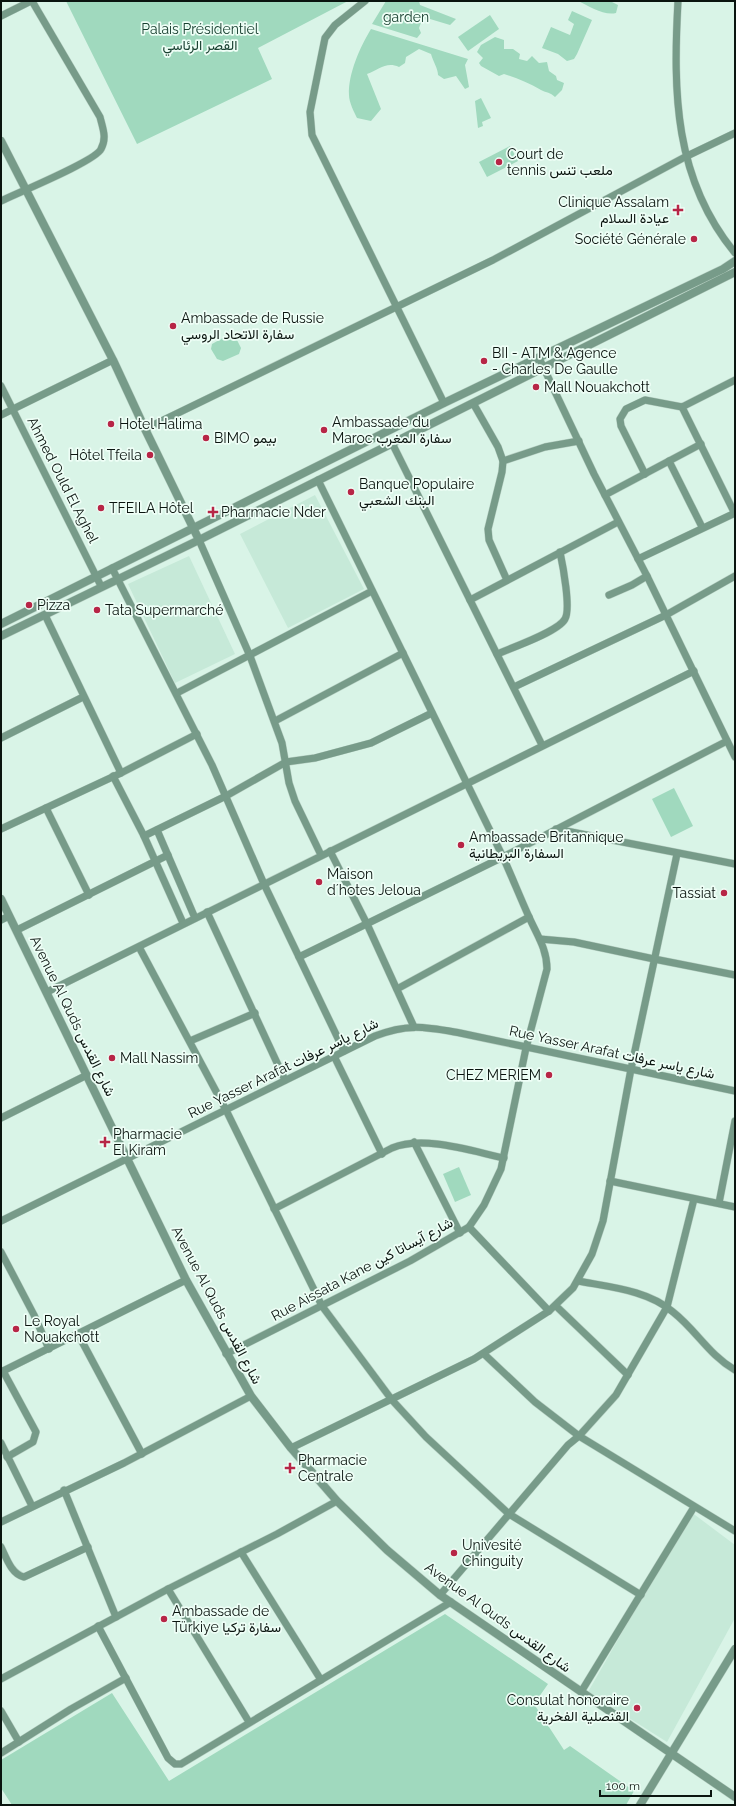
<svg xmlns="http://www.w3.org/2000/svg" width="736" height="1806" viewBox="0 0 736 1806" font-family="Raleway,Vazirmatn,sans-serif">
<style>
.built{fill:#c6e9d8}
.green{fill:#a0d9be}
.lines{fill:none;stroke-linecap:round;stroke-linejoin:round}
.minor-casing{stroke:#b8d0c4;stroke-width:8}
.tertiary-casing{stroke:#b8d0c4;stroke-width:9}
.minor{stroke:#779b89;stroke-width:7}
.tertiary{stroke:#779b89;stroke-width:8}
.poi-dot{fill:#b72546;stroke:#eefef6;stroke-width:1.5}
.labels{text-anchor:middle;dominant-baseline:central;stroke-width:3.5;stroke-linejoin:round;paint-order:stroke}
.park-label{font-size:14px;fill:#184030;stroke:#eefef6}
.poi-label{font-size:14px;fill:#0a140f;stroke:#eefef6;text-anchor:start}
.street-label{font-size:14px;fill:#0a140f;stroke:#eefef6}
</style>
<rect width="100%" height="100%" fill="#d9f4e7"/>
<g class="built">
<polygon points="315,495 364,589 288,628 240,534"/>
<polygon points="189,556 235,654 175,683 128,584"/>
<polygon points="691,1512 735,1545 735,1618 667,1742 588,1692"/>
</g>
<g class="green">
<polygon points="66,1 348,1 258,48 272,79 137,144"/>
<polygon points="386,1 419,1 420,5 456,19 450,25 430,19 422,20 419,28 421,33 417,38 372,24"/>
<path d="M578 1H610L618 5 616 13C604 16 589 6 578 1Z"/>
<polygon points="572,11 592,20 577,54 574,59 567,61 558,54 542,48 551,27 570,35 574,24 568,20"/>
<polygon points="490,15 499,29 468,51 458,37"/>
<path d="M371 29 468 59 465 65 469 87 465 89 456 76 444 79 438 75C438 69 433 61 431 54L419 49 406 57 405 63 399 67C386 61 379 70 367 74L381 109 371 121 357 118C354 112 349 102 349 95 348 74 360 47 371 29Z"/>
<path d="M495 37 504 40V49H513L520 54 519 59 527 61 532 56 539 63 547 62 549 71 556 76 557 80 564 83 562 90 555 97C550 92 547 93 541 90 529 83 517 78 504 74L499 76 481 66 479 63 483 58 477 52 481 45Z"/>
<polygon points="481,98 491,118 482,122 483,126 478,128 475,101"/>
<polygon points="510,146 518,161 487,177 479,162"/>
<polygon points="230,334 235,336 241,348 239,354 223,361 217,359 211,349 212,344"/>
<polygon points="674,788 693,826 671,837 652,799"/>
<polygon points="459,1167 471,1195 455,1202 443,1174"/>
<polygon points="445,1614 548,1684 534,1704 564,1750 570,1746 634,1791 626,1805 12,1805 1,1788 1,1760 112,1693 169,1781"/>
</g>
<g class="lines">
<g class="minor-casing">
<g id="minor">
<polyline points="365,1 335,25 325,38 310,112 312,135 444,403"/>
<path d="M678 1C673 92 674 179 735 253"/>
<polyline points="1,16 31,1"/>
<path d="M1 201C17 193 96 161 101 149 107 138 103 129 100 117L32 1"/>
<polyline points="539,358 594,474 647,576 735,757"/>
<polyline points="1,386 101,586"/>
<polyline points="473,403 498,447 503,461 502,472 488,529 489,540 507,580"/>
<polyline points="682,407 735,514"/>
<polyline points="1,415 113,360"/>
<polyline points="145,429 493,260 685,157 735,133"/>
<polyline points="392,443 542,745"/>
<polyline points="503,461 545,447 579,441"/>
<polyline points="669,461 702,527"/>
<polyline points="645,474 621,426 620,419 626,409 645,400 682,407 735,380"/>
<polyline points="605,495 701,444"/>
<polyline points="199,540 250,656 282,743 289,783 295,801 321,855"/>
<polyline points="638,559 735,513"/>
<polyline points="112,568 212,765 264,884 344,1051"/>
<polyline points="609,595 632,585 647,576"/>
<polyline points="470,600 618,522"/>
<polyline points="45,615 121,773"/>
<path d="M497 654C511 648 558 632 565 619 571 609 563 566 560 552"/>
<polyline points="514,687 666,615 735,576"/>
<polyline points="177,693 372,591"/>
<polyline points="275,721 403,653"/>
<polyline points="1,738 83,697"/>
<polyline points="113,776 144,836 183,923"/>
<polyline points="46,808 89,895"/>
<polyline points="1,829 121,773 197,734"/>
<polyline points="556,829 735,864"/>
<polyline points="157,830 195,918"/>
<polyline points="144,836 226,796 286,762 315,758 371,743 432,713"/>
<polyline points="330,851 367,924 414,1027"/>
<polyline points="207,912 285,1080"/>
<polyline points="1,920 9,916"/>
<polyline points="17,930 168,855"/>
<polyline points="540,939 574,942 654,959 735,975"/>
<polyline points="139,947 226,1110 322,1306 392,1400 426,1437 509,1514 641,1595"/>
<polyline points="299,957 503,857 727,741"/>
<polyline points="397,989 529,917"/>
<polyline points="47,992 694,671"/>
<polyline points="190,1041 255,1013"/>
<polyline points="334,1056 382,1154"/>
<polyline points="1,1118 87,1075"/>
<polyline points="414,1142 460,1233"/>
<polyline points="610,1181 735,1207"/>
<polyline points="719,1203 735,1121"/>
<path d="M274 1209 392 1148C424 1135 471 1151 504 1158"/>
<path d="M1 1221 375 1036C408 1023 425 1027 460 1033L735 1091"/>
<polyline points="469,1227 549,1311"/>
<polyline points="1,1252 34,1315 49,1349"/>
<path d="M578 1281C609 1287 648 1290 673 1312 696 1330 709 1355 735 1370"/>
<polyline points="556,1306 628,1375"/>
<polyline points="78,1334 142,1454"/>
<path d="M226 1354 410 1261 469 1227 484 1205 501 1169 526 1048 547 969C547 949 537 935 529 917 520 897 512 877 503 857L318 480"/>
<polyline points="484,1354 535,1402 579,1436 735,1531"/>
<polyline points="3,1371 36,1432 33,1442 7,1457"/>
<polyline points="1,1372 186,1280"/>
<polyline points="1,1443 32,1506"/>
<polyline points="291,1448 474,1359 549,1311 573,1288 592,1254 603,1221 631,1069 677,854"/>
<polyline points="64,1490 116,1617"/>
<polyline points="1,1522 124,1463 251,1396"/>
<path d="M1 1547C6 1557 11 1574 24 1577L88 1547"/>
<polyline points="241,1552 321,1680"/>
<polyline points="168,1589 249,1722"/>
<polyline points="440,1595 568,1445 579,1436 616,1395 667,1307 694,1199"/>
<polyline points="98,1626 168,1758 175,1764 181,1764 451,1602"/>
<polyline points="1,1679 168,1589 277,1534 337,1501"/>
<polyline points="581,1692 694,1507"/>
<polyline points="1,1711 19,1742"/>
<polyline points="1,1753 71,1709 126,1678"/>
</g>
</g>
<g class="tertiary-casing">
<g id="tertiary">
<polyline points="1,141 113,360 145,429 199,540"/>
<polyline points="1,624 444,403 723,269 735,261"/>
<polyline points="1,636 199,540 735,272"/>
<polyline points="1,899 186,1280 251,1396 291,1448 337,1501 387,1550 440,1595 735,1797"/>
<polyline points="640,1805 735,1649"/>
</g>
</g>
<use href="#minor" class="minor"/>
<use href="#tertiary" class="tertiary"/>
</g>
<g class="poi-dot">
<circle cx="499" cy="162" r="4"/>
<path d="M676 204h4v4h4v4h-4v4h-4v-4h-4v-4h4z"/>
<circle cx="694" cy="239" r="4"/>
<circle cx="173" cy="326" r="4"/>
<circle cx="484" cy="361" r="4"/>
<circle cx="536" cy="387" r="4"/>
<circle cx="111" cy="424" r="4"/>
<circle cx="324" cy="430" r="4"/>
<circle cx="206" cy="438" r="4"/>
<circle cx="150" cy="455" r="4"/>
<circle cx="351" cy="492" r="4"/>
<circle cx="101" cy="508" r="4"/>
<path d="M211 506h4v4h4v4h-4v4h-4v-4h-4v-4h4z"/>
<circle cx="29" cy="605" r="4"/>
<circle cx="97" cy="610" r="4"/>
<circle cx="461" cy="845" r="4"/>
<circle cx="319" cy="882" r="4"/>
<circle cx="724" cy="893" r="4"/>
<circle cx="112" cy="1058" r="4"/>
<circle cx="549" cy="1075" r="4"/>
<path d="M103 1136h4v4h4v4h-4v4h-4v-4h-4v-4h4z"/>
<circle cx="16" cy="1329" r="4"/>
<path d="M288 1462h4v4h4v4h-4v4h-4v-4h-4v-4h4z"/>
<circle cx="454" cy="1553" r="4"/>
<circle cx="164" cy="1619" r="4"/>
<circle cx="637" cy="1708" r="4"/>
</g>
<g class="labels">
<g class="park-label">
<text x="406" y="17">garden</text>
<text x="200" y="29">Palais Présidentiel<tspan x="200" dy="16">القصر الرئاسي</tspan></text>
</g>
<g class="poi-label">
<text x="507" y="154">Court de<tspan x="507" dy="16">tennis ملعب تنس</tspan></text>
<text x="669" y="202" text-anchor="end">Clinique Assalam<tspan x="669" dy="16">عيادة السلام</tspan></text>
<text x="686" y="239" text-anchor="end">Société Générale</text>
<text x="181" y="318">Ambassade de Russie<tspan x="181" dy="16">سفارة الاتحاد الروسي</tspan></text>
<text x="492" y="353">BII - ATM &amp; Agence<tspan x="492" dy="16">- Charles De Gaulle</tspan></text>
<text x="544" y="387">Mall Nouakchott</text>
<text x="332" y="422">Ambassade du<tspan x="332" dy="16">Maroc سفارة المغرب</tspan></text>
<text x="119" y="424">Hotel Halima</text>
<text x="214" y="438">BIMO بيمو</text>
<text x="142" y="455" text-anchor="end">Hôtel Tfeila</text>
<text x="359" y="484">Banque Populaire<tspan x="359" dy="16">البنك الشعبي</tspan></text>
<text x="109" y="508">TFEILA Hôtel</text>
<text x="221" y="512">Pharmacie Nder</text>
<text x="37" y="605">Pizza</text>
<text x="105" y="610">Tata Supermarché</text>
<text x="469" y="837">Ambassade Britannique<tspan x="469" dy="16">السفارة البريطانية</tspan></text>
<text x="327" y="874">Maison<tspan x="327" dy="16">d´hotes Jeloua</tspan></text>
<text x="716" y="893" text-anchor="end">Tassiat</text>
<text x="120" y="1058">Mall Nassim</text>
<text x="541" y="1075" text-anchor="end">CHEZ MERIEM</text>
<text x="113" y="1134">Pharmacie<tspan x="113" dy="16">El Kiram</tspan></text>
<text x="24" y="1321">Le Royal<tspan x="24" dy="16">Nouakchott</tspan></text>
<text x="298" y="1460">Pharmacie<tspan x="298" dy="16">Centrale</tspan></text>
<text x="462" y="1545">Univesité<tspan x="462" dy="16">Chinguity</tspan></text>
<text x="172" y="1611">Ambassade de<tspan x="172" dy="16">Türkiye سفارة تركيا</tspan></text>
<text x="629" y="1700" text-anchor="end">Consulat honoraire<tspan x="629" dy="16">القنصلية الفخرية</tspan></text>
</g>
<g class="street-label">
<text transform="translate(63 480) rotate(63)">Ahmed Ould El Aghel</text>
<text transform="translate(73 1016) rotate(64)">Avenue Al Quds شارع القدس</text>
<text transform="translate(612 1052) rotate(12)">Rue Yasser Arafat شارع ياسر عرفات</text>
<text transform="translate(283 1068) rotate(-26)">Rue Yasser Arafat شارع ياسر عرفات</text>
<text transform="translate(362 1269) rotate(-28)">Rue Aissata Kane شارع آيساتا كين</text>
<text transform="translate(217 1305) rotate(62)">Avenue Al Quds شارع القدس</text>
<text transform="translate(498 1617) rotate(36)">Avenue Al Quds شارع القدس</text>
</g>
</g>
<rect width="736" height="1806" fill="none" stroke="#0a140f" stroke-width="4"/>
<path d="M600 1790v6h111v-6" fill="none" stroke="#0a140f" stroke-width="2"/>
<text x="606" y="1790" font-size="12" fill="#0a140f" stroke="#eefef6" stroke-width="3" paint-order="stroke">100 m</text>
</svg>
